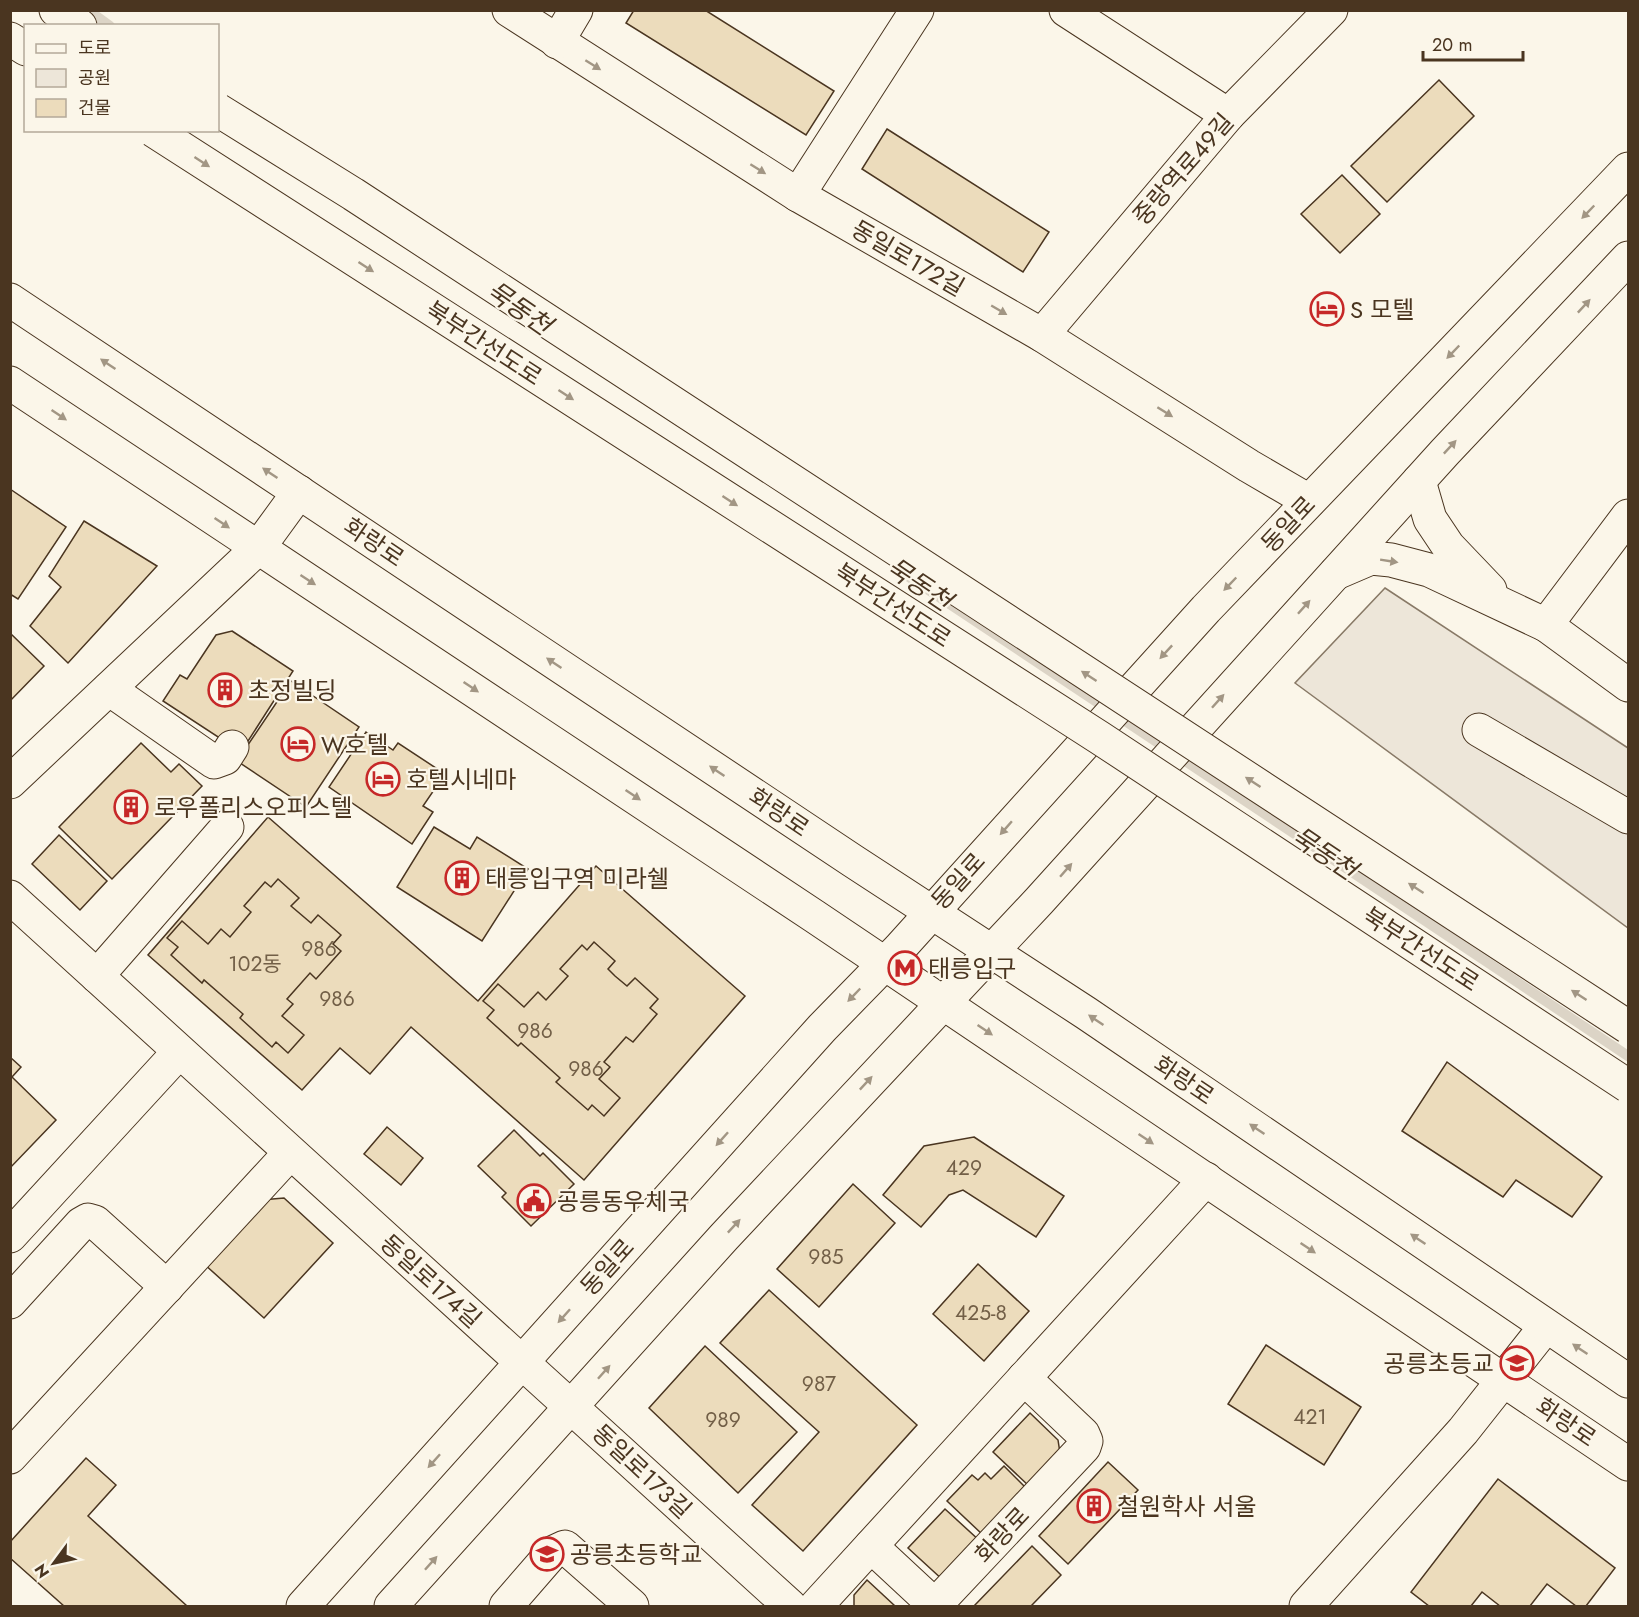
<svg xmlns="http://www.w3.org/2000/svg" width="1639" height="1617" viewBox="0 0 1639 1617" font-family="Jost,'Noto Sans KR',sans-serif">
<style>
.green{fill:#ede6d9;stroke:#887966;stroke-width:1.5}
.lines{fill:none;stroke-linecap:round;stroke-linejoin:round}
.stream{stroke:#dcd4c6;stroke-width:10}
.building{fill:#ecdcbc;stroke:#4a3520;stroke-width:1.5}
.minor-casing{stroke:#4a3520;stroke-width:35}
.major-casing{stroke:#4a3520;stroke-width:35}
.highway-casing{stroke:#4a3520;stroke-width:35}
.minor{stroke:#fbf6e9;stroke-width:33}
.major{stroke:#fbf6e9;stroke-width:33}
.highway{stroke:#fbf6e9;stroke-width:33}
.highway-bridge-casing{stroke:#4a3520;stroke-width:35;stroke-linecap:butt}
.highway-bridge{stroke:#fbf6e9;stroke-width:33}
.oneway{fill:#a29684}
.labels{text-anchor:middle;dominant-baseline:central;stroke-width:4.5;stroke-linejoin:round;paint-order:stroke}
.number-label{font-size:21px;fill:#725f47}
.street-label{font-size:24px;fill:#4a3520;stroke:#fbf6e9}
.poi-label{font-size:24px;fill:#4a3520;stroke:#fbf6e9;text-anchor:start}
.water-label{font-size:26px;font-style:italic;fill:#4a3520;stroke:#fbf6e9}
</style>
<rect width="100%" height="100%" fill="#fbf6e9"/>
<polygon class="green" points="1385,588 1628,748 1628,928 1295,683"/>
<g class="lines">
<g class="stream">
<polyline points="88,10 110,26"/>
<polyline points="897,569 1628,1056"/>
</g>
</g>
<g class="building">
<polygon points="634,10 705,10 834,91 806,135 626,23"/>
<polygon points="1439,80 1474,116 1387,202 1351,166"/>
<polygon points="887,129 1049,232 1023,272 862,169"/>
<polygon points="1342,175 1380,214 1340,253 1301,214"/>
<polygon points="10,489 66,527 18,599 10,594"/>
<polygon points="84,521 157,566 68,663 30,626 61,587 49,576"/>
<polygon points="232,631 293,671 241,752 163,701 180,675 187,679 216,635"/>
<polygon points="10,633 44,666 10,701"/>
<polygon points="291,681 359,727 306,807 237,761"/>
<polygon points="366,732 393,750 398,743 445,774 423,806 433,812 412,844 329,787"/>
<polygon points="141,743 171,772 179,764 202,786 112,879 59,827"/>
<polygon points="268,817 478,1001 596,866 745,996 584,1180 411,1027 370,1074 340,1048 302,1090 148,955"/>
<polygon points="434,827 470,849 477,837 528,869 482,941 397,887"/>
<polygon points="59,835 107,881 80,910 32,864"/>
<polygon points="278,879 299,898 291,906 311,923 318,915 341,935 333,944 341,951 316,979 310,973 287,999 293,1004 282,1016 304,1035 288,1053 276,1042 272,1047 240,1018 243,1014 204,980 202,983 171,955 178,947 167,938 182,921 208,944 221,929 230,937 251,912 244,906 265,882 271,887"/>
<polygon points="594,942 615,961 608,969 615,976 627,986 635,978 658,999 650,1008 657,1014 633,1042 626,1037 604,1062 610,1067 599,1079 620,1098 604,1116 592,1105 588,1110 556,1082 560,1078 521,1043 518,1046 487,1018 494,1010 483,1001 498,984 524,1007 538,992 546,1000 568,976 560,969 582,945 587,950"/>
<polygon points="10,1057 21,1067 12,1077 56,1120 10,1168"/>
<polygon points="1447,1062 1602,1177 1572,1217 1516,1180 1503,1197 1402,1131"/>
<polygon points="387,1127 423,1158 401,1185 364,1154"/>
<polygon points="514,1130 540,1156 543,1153 574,1184 531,1226 502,1197 506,1193 478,1166"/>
<polygon points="974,1137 1064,1196 1036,1237 963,1190 949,1195 921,1227 883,1195 924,1146"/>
<polygon points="853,1184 895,1223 819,1307 777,1269"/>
<polygon points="284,1198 333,1243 264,1318 203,1263 261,1200"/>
<polygon points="978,1264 1029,1311 984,1361 933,1314"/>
<polygon points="769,1290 917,1425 803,1551 752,1505 819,1432 720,1343"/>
<polygon points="1266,1345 1361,1407 1324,1465 1228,1404"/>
<polygon points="705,1346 797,1432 738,1493 649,1408"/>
<polygon points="1030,1413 1058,1440 1060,1453 1029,1486 993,1452"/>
<polygon points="86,1458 116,1485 88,1516 187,1606 64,1606 10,1558 10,1542"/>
<polygon points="1108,1462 1138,1490 1068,1564 1039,1536"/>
<polygon points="1004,1466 1027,1489 983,1535 947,1501 972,1475 978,1480 985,1473 991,1479"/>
<polygon points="1498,1479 1615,1568 1586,1606 1576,1606 1547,1584 1530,1606 1500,1606 1482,1592 1471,1606 1429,1606 1411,1592"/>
<polygon points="945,1509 981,1542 944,1581 908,1548"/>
<polygon points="1032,1546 1061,1575 1031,1606 974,1606"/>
<polygon points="867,1580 895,1606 854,1606 854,1595"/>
</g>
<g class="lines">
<g class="minor-casing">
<g id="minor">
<polyline points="509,10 798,195 1042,335 1249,466 1309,501"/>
<polyline points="1066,10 1228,115"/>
<polyline points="557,42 576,10"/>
<polyline points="798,195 917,10"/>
<polyline points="1042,335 1228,115 1331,10"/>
<polyline points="1546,625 1628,516"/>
<polyline points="109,689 214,762 225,758 232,747"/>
<polyline points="1479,730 1628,817"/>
<polyline points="10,782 259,547 299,492"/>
<polyline points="10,897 790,1606"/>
<polyline points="97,976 227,827"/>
<polyline points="10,1236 179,1052"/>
<polyline points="10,1302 81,1224 88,1220 95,1222 167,1287"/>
<polyline points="10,1457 290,1153"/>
<polyline points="871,1546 928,1599 939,1601 1084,1447 1086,1441 1083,1434 1024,1378"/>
<polyline points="506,1606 552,1553 565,1547 632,1606"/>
<polyline points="816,1606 1206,1179"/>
<polyline points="1306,1606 1463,1431 1546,1326"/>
</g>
</g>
<g class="major-casing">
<g id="major">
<polyline points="10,300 853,861 1086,1013 1628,1381"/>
<polyline points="10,383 814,916 1628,1464"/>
<polyline points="1419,481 1430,519 1448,546 1490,590"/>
<polyline points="1336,573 1371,558 1391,560 1429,570 1546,625 1628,685"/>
<polyline points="303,1606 822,1028 899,949 1206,609 1628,169"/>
<polyline points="391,1606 724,1237 1039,901 1445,452 1628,258"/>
</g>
</g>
<g class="highway-casing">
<g id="highway">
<polyline points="56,10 80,26"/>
<polyline points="10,39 26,49"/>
</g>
</g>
<use href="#minor" class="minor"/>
<use href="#major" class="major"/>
<use href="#highway" class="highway"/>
<g class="highway-bridge-casing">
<g id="highway-bridge">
<polyline points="218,110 353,194 1628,1027"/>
<polyline points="153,130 1100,738 1628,1086"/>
</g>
</g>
<use href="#highway-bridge" class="highway-bridge"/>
</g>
<defs><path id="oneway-solid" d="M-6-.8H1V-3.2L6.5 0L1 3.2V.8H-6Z" transform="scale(1.5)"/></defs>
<g class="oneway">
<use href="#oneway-solid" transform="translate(593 65) rotate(32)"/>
<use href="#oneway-solid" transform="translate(202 162) rotate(33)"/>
<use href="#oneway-solid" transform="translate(758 169) rotate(32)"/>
<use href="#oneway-solid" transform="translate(1588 212) rotate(134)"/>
<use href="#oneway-solid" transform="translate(366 267) rotate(33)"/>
<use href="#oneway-solid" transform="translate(1584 306) rotate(-47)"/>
<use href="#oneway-solid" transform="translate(999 310) rotate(30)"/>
<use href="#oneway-solid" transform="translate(1453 352) rotate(134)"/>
<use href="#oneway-solid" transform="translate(108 364) rotate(-146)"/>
<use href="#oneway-solid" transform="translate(566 395) rotate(33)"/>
<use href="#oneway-solid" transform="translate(1165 412) rotate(32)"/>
<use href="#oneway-solid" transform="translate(59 415) rotate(34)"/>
<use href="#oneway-solid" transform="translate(1450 447) rotate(-47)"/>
<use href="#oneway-solid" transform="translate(270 473) rotate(-146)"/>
<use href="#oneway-solid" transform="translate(730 501) rotate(33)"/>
<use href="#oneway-solid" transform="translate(222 523) rotate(34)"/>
<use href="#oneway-solid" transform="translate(1389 561) rotate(9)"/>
<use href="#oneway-solid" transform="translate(308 580) rotate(33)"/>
<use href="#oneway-solid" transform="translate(1230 584) rotate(134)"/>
<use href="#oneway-solid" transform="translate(1304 607) rotate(-48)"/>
<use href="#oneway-solid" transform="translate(1166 652) rotate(133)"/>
<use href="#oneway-solid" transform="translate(554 663) rotate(-146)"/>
<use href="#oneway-solid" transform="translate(1089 676) rotate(-147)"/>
<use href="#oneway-solid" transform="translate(471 687) rotate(34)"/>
<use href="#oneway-solid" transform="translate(1218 701) rotate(-48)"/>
<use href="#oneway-solid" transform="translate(717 771) rotate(-146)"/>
<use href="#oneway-solid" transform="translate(1253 782) rotate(-147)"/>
<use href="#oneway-solid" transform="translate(633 795) rotate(34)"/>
<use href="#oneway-solid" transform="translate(1006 828) rotate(131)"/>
<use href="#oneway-solid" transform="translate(1066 870) rotate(-49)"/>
<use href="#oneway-solid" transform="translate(1416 888) rotate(-147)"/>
<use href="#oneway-solid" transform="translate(854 995) rotate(134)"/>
<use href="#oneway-solid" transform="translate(1579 995) rotate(-147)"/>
<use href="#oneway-solid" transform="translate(1096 1020) rotate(-146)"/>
<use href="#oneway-solid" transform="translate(985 1030) rotate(34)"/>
<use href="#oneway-solid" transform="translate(866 1083) rotate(-47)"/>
<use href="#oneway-solid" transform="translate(1257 1129) rotate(-146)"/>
<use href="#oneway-solid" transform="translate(722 1139) rotate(132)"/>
<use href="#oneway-solid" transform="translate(1146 1139) rotate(34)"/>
<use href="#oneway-solid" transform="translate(734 1226) rotate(-47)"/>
<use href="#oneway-solid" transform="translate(1418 1239) rotate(-146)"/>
<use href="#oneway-solid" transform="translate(1308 1248) rotate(34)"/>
<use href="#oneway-solid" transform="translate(564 1316) rotate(132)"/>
<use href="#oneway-solid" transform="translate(1580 1349) rotate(-146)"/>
<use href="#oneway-solid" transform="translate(604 1372) rotate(-48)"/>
<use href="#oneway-solid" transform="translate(434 1461) rotate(132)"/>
<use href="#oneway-solid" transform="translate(431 1563) rotate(-48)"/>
</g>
<defs>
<g id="hotel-ring" transform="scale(1.725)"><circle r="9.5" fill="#fbf6e9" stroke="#c62828" stroke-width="1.5"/><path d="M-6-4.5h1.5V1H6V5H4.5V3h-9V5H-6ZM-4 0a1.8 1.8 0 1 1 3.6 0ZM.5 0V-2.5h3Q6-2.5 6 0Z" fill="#c62828"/></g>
<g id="building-ring" transform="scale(1.725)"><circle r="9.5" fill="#fbf6e9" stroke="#c62828" stroke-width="1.5"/><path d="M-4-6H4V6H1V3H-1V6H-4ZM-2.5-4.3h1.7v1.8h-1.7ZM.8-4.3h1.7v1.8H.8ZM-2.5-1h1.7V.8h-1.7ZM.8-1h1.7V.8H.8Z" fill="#c62828"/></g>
<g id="metro-ring" transform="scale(1.725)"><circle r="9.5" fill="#fbf6e9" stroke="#c62828" stroke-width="1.5"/><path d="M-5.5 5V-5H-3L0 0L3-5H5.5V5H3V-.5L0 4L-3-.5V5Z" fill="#c62828"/></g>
<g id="civic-ring" transform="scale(1.725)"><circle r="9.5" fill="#fbf6e9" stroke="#c62828" stroke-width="1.5"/><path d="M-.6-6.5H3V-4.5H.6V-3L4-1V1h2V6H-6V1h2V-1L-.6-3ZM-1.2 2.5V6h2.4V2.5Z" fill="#c62828"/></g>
<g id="school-ring" transform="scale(1.725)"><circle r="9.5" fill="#fbf6e9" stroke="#c62828" stroke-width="1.5"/><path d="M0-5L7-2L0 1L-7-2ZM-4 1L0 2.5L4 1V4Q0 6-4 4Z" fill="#c62828"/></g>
</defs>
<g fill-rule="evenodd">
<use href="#hotel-ring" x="1327" y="309"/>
<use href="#building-ring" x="225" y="690"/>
<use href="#hotel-ring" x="298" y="744"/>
<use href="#hotel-ring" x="383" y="779"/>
<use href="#building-ring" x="131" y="807"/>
<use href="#building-ring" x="462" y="878"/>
<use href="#metro-ring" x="905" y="968"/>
<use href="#civic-ring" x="534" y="1201"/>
<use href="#school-ring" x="1517" y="1363"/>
<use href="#building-ring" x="1094" y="1506"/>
<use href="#school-ring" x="547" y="1554"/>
</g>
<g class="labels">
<g class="number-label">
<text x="319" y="949">986</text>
<text x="255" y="964">102동</text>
<text x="337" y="999">986</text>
<text x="535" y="1031">986</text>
<text x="586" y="1069">986</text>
<text x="964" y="1168">429</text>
<text x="826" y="1257">985</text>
<text x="981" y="1313">425-8</text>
<text x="819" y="1384">987</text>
<text x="1310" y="1417">421</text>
<text x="723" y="1420">989</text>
</g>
<g class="street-label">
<text transform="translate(1183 169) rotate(-49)">중랑역로49길</text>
<text transform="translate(908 258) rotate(30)">동일로172길</text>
<text transform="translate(484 343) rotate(33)">북부간선도로</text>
<text transform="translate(1288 524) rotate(-47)">동일로</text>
<text transform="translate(374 542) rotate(34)">화랑로</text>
<text transform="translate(893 605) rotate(33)">북부간선도로</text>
<text transform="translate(779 812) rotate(34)">화랑로</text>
<text transform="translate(958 881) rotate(-48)">동일로</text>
<text transform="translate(1421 949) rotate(33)">북부간선도로</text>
<text transform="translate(1184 1080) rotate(34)">화랑로</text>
<text transform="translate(607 1267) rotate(-48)">동일로</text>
<text transform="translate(431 1281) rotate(42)">동일로174길</text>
<text transform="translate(1566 1422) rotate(34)">화랑로</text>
<text transform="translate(642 1471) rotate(43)">동일로173길</text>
<text transform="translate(1002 1535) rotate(-47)">화랑로</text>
</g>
<g class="poi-label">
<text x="1350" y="309">S 모텔</text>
<text x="248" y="690">초정빌딩</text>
<text x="321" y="744">W호텔</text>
<text x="406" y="779">호텔시네마</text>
<text x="154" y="807">로우폴리스오피스텔</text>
<text x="485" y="878">태릉입구역 미라쉘</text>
<text x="928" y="968">태릉입구</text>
<text x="557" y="1201">공릉동우체국</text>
<text x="1494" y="1363" text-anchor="end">공릉초등교</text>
<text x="1117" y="1506">철원학사 서울</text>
<text x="570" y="1554">공릉초등학교</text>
</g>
<g class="water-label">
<text transform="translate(519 308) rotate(35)">묵동천</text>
<text transform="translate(919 584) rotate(34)">묵동천</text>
<text transform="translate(1324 853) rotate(34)">묵동천</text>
</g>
</g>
<rect width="1639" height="1617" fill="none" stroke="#4a3520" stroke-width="24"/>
<rect x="24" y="24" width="195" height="108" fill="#fbf6e9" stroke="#b4a999" stroke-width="1.5"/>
<rect x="36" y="44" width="30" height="9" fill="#fbf6e9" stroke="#b4a999" stroke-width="1.5"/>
<text x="78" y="54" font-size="18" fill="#4a3520">도로</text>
<rect x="36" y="69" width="30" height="18" fill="#ede6d9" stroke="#b4a999" stroke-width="1.5"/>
<text x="78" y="84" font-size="18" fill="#4a3520">공원</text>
<rect x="36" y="99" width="30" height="18" fill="#ecdcbc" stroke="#b4a999" stroke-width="1.5"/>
<text x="78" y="114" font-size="18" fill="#4a3520">건물</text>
<g transform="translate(54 1563) rotate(237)" stroke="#fbf6e9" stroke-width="4.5" paint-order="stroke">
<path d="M0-4.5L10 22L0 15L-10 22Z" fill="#4a3520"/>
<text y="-9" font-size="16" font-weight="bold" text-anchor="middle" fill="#4a3520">N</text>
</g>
<path d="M1423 51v9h100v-9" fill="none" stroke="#4a3520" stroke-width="3"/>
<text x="1432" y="51" font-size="18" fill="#4a3520" stroke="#fbf6e9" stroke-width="4.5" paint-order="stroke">20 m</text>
</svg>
